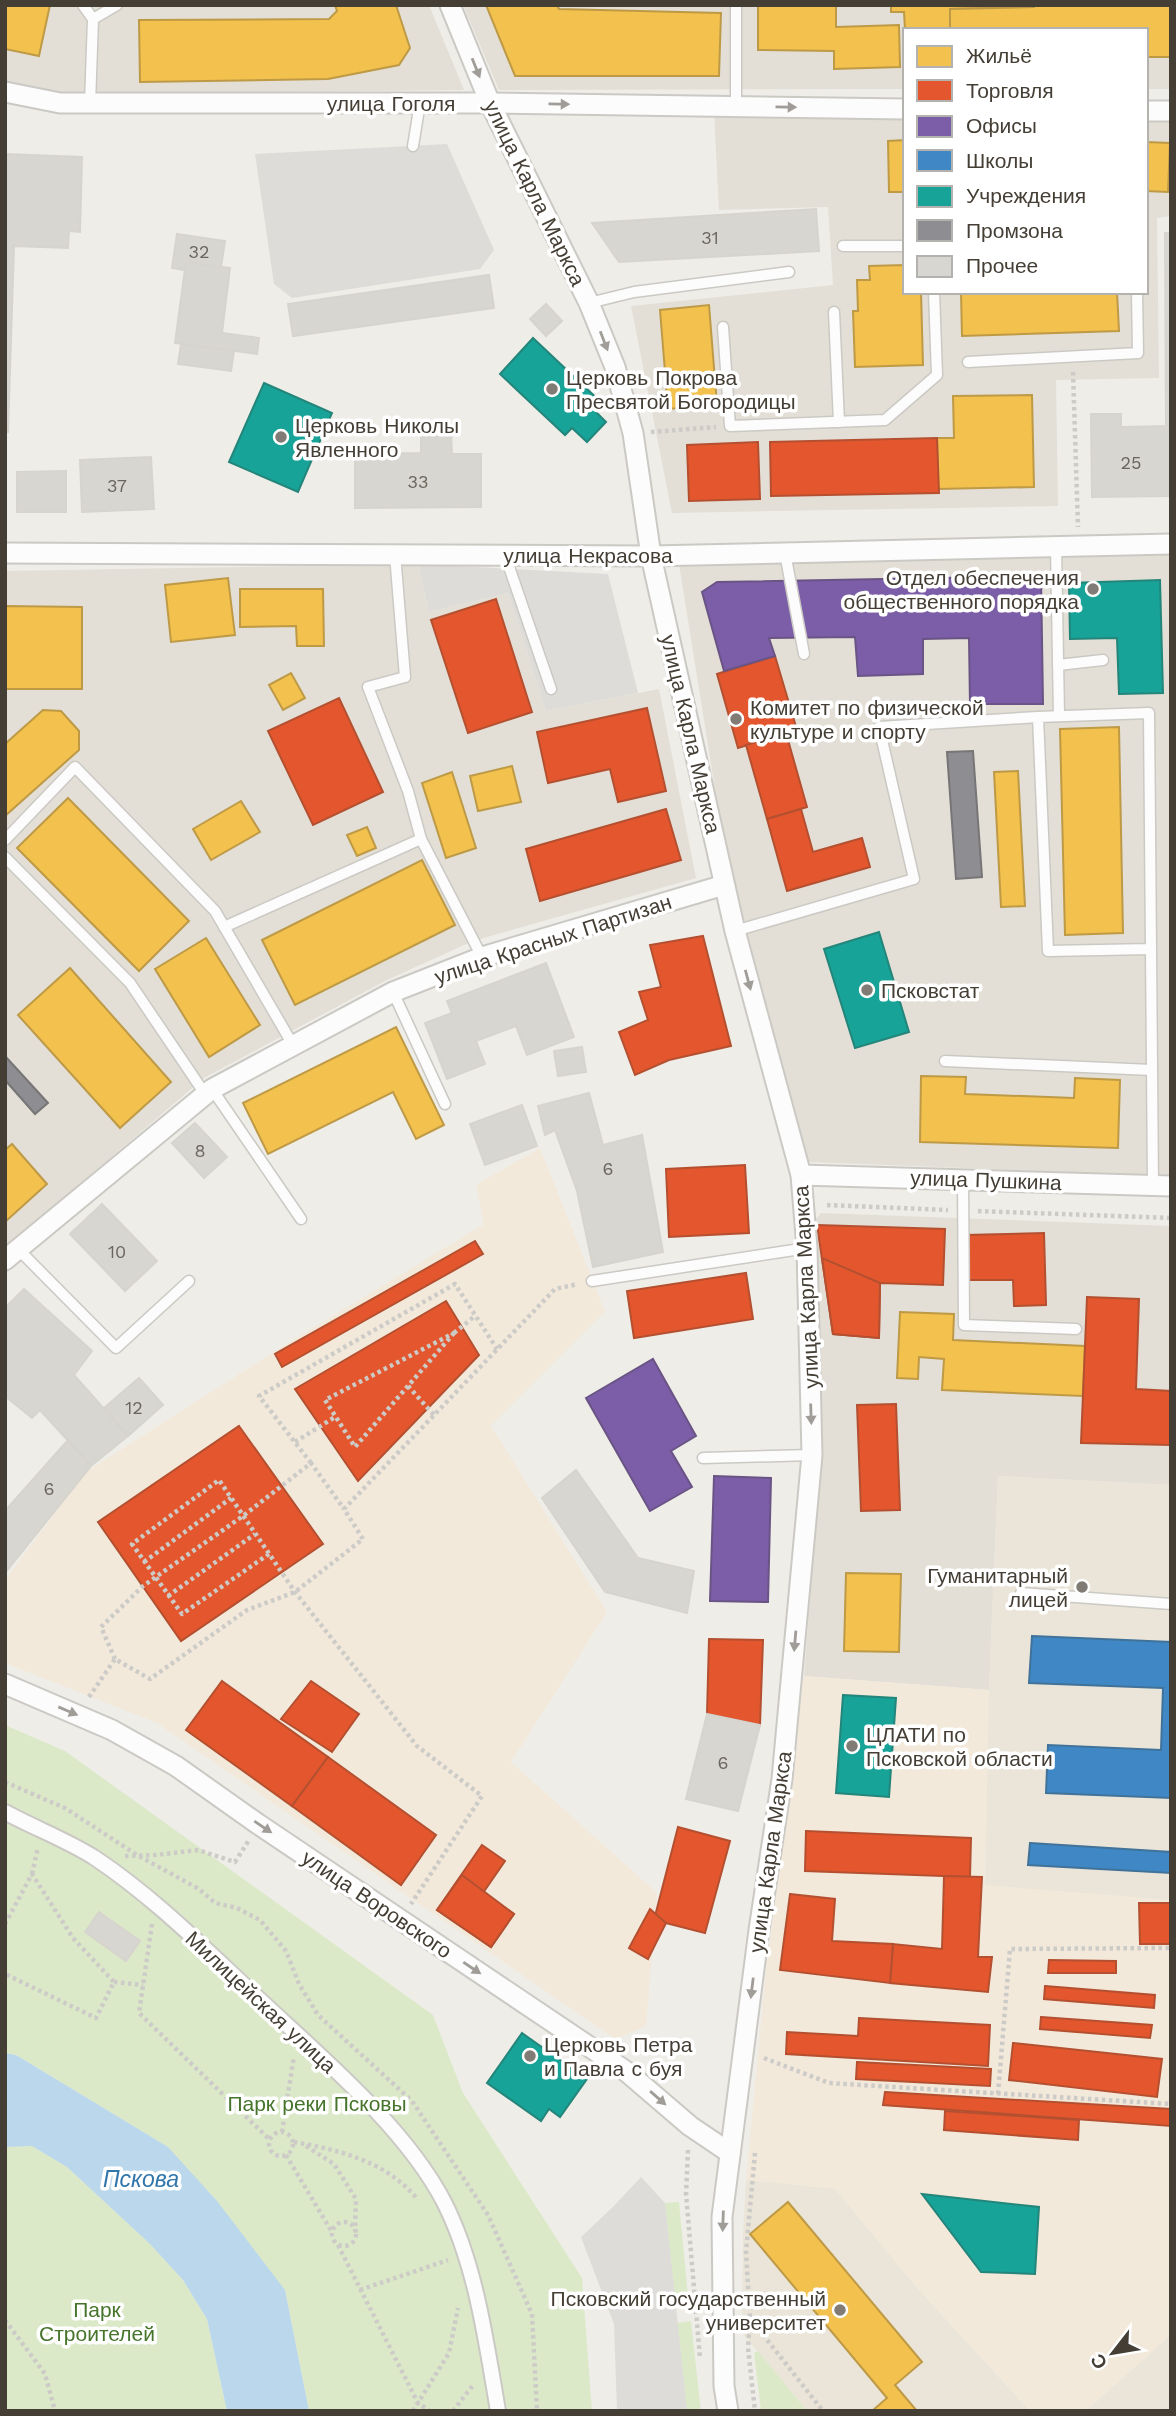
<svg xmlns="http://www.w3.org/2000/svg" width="1176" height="2416" viewBox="0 0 1176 2416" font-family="'Work Sans',sans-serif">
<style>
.residential{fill:#e3dfd6}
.commercial{fill:#f2e9db}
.education{fill:#eae5d8}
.green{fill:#dce9c9}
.parking{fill:#dedcd8}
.water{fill:#bad7ec}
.homes{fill:#f2c14e;stroke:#be9a46;stroke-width:2}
.shops{fill:#e4572e;stroke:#b45030;stroke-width:2}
.offices{fill:#7b5ea7;stroke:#6a5485;stroke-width:2}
.schools{fill:#3f88c5;stroke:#40729a;stroke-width:2}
.public{fill:#17a398;stroke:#24857a;stroke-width:2}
.industry{fill:#8d8d92;stroke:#777576;stroke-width:2}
.building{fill:#d8d6d1;stroke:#d7d4ce;stroke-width:2}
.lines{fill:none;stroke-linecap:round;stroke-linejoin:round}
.service-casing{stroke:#cbc9c4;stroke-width:13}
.pedestrian-casing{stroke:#cbc9c4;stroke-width:18}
.minor-casing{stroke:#cbc9c4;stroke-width:23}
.path{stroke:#cdcbc7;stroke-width:4.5;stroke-dasharray:3.5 3.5;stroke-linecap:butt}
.service{stroke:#fdfcfc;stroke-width:10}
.pedestrian{stroke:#fdfcfc;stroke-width:14}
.minor{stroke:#fdfcfc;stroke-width:19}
.oneway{fill:#a09d98}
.poi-dot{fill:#807b74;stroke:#fff;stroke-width:2.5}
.labels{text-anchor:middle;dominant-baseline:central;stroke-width:7;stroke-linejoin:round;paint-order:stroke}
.number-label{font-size:18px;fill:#6a655d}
.street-label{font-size:21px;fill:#443e35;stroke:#fff}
.poi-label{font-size:21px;fill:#443e35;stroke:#fff;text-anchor:start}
.park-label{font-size:21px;fill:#46742b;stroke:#fff}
.water-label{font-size:23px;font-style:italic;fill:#3277ac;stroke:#fff}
</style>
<rect width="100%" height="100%" fill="#efede8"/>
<g class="residential">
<polygon points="5,5 429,5 464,90 172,93 66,97 5,84"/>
<polygon points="463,5 1171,5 1171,89 1146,89 1146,30 905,30 905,89 499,90"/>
<polygon points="714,113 905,114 905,292 1146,292 1146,115 1171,115 1171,216 1157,218 1159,378 1056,380 1058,506 672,513 631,306 833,285 828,207 719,210"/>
<polygon points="1171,553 1171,1176 808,1162 731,889 679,564"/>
<polygon points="418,564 429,612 508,593 546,711 659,689 696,878 473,941 385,981 204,1078 5,1248 5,571"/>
<polygon points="821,1213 1171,1226 1171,1485 998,1476 989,1690 804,1676 821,1458 810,1226"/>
</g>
<g class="commercial">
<polygon points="540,1148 605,1312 491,1426 607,1612 511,1762 657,1893 646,2026 615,2039 157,1723 5,1663 5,1580 86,1472 280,1348 484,1224 476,1185"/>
<polygon points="804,1676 989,1690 985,1884 1171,1900 1171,2335 1086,2411 1030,2411 917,2288 835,2189 746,2180 766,1971"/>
</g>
<g class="education">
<polygon points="998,1476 1171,1485 1171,1900 985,1885 989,1690"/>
<polygon points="746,2180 835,2189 917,2288 1030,2411 807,2411 742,2333 743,2235"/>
<polygon points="1171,2335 1171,2411 1086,2411"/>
</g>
<g class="green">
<polygon points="5,1725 65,1751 433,2015 463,2093 582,2278 592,2411 309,2411 285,2290 168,2147 16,2055 5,2053"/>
<polygon points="32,2146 67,2167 150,2244 183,2280 207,2319 227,2411 5,2411 5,2147"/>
<polygon points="679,2202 689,2307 675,2308 665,2203"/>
<polygon points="691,2321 701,2411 687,2411 677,2323"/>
<polygon points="758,2351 807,2411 761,2411 754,2353"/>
</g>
<g class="parking">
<polygon points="447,144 494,250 480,269 292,298 274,284 255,154"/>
<polygon points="418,564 608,574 638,693 546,711 508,593 429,612"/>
<polygon points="641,2177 665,2203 687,2411 617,2411 614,2324 581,2237 613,2207"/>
</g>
<polygon class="water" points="5,2053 16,2055 168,2147 217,2201 285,2290 309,2411 227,2411 207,2319 183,2280 150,2244 67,2167 32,2146 5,2147"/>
<g class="homes">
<polygon points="5,5 50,5 39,56 5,49"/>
<polygon points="335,5 396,5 410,48 399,65 328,79 140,82 139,20 329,19 337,11"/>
<polygon points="486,5 557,5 559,9 721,13 719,76 515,76"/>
<polygon points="758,5 836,5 836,27 899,25 900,67 834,69 834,51 758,50"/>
<polygon points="891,5 1023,5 1023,7 950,9 950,30 905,30 904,12 891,12"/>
<polygon points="1034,5 1171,5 1171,57 1146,57 1146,30 950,30 950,9 1034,7"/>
<polygon points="905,140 905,192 889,192 888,141"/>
<polygon points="1146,142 1170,143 1168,192 1146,191"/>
<polygon points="905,265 905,292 921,292 923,365 855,367 853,311 858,311 857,280 870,280 869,266"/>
<polygon points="961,292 1117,292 1119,331 962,336"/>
<polygon points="709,305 717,405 668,409 660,310"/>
<polygon points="1032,395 1034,487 938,489 937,438 954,438 953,396"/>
<polygon points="228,578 235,635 171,642 165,585"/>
<polygon points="240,589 323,589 324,646 297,646 296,626 240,627"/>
<polygon points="5,606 82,607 82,689 5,689"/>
<polygon points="291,673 305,698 283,710 269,685"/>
<polygon points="43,710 61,711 79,731 79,750 5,816 5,744"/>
<polygon points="1119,727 1123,933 1065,935 1060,729"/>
<polygon points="512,766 521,802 478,811 470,776"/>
<polygon points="1018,771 1025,906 1001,907 994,772"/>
<polygon points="452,772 476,848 446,858 422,783"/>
<polygon points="68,798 189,921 139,971 17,848"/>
<polygon points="241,801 260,832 211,860 193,829"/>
<polygon points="367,827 376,848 357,856 347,835"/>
<polygon points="422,860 455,925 295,1005 262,940"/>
<polygon points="206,938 260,1025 209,1057 155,969"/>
<polygon points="70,968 171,1082 120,1128 18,1015"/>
<polygon points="396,1027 444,1125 416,1139 393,1092 268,1154 243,1103"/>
<polygon points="921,1076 966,1077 965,1094 1074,1098 1075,1078 1120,1080 1118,1148 920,1142"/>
<polygon points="12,1144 47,1184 5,1222 5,1150"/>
<polygon points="900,1312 954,1314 953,1340 1085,1346 1083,1396 942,1390 944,1359 919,1357 918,1379 897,1378"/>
<polygon points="846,1573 901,1574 899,1652 844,1651"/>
<polygon points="788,2202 922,2362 895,2385 917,2411 872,2411 887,2398 750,2234"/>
</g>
<g class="shops">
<polygon points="937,438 939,493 771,496 770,442"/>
<polygon points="758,442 760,499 689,501 687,445"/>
<polygon points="496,599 532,712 468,733 431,620"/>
<polygon points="775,656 797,730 738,748 717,674"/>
<polygon points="339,698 383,792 313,825 268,731"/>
<polygon points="647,708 666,791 618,802 610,769 548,783 537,732"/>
<polygon points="786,733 807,807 767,819 746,745"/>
<polygon points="666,809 681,860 540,901 526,849"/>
<polygon points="801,809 813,852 862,838 870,867 787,891 767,819"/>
<polygon points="703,936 731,1046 669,1060 635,1075 619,1032 648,1020 639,992 661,987 650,945"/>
<polygon points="745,1165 749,1233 669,1237 666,1169"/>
<polygon points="817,1225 945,1229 943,1285 880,1283 879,1338 833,1334"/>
<polygon points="1044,1233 1046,1305 1014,1306 1013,1280 967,1280 965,1235"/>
<polygon points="475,1241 483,1254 282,1367 275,1354"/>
<polygon points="822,1258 880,1283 879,1338 833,1334"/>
<polygon points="746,1273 753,1319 634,1338 627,1291"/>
<polygon points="1087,1297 1139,1299 1136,1389 1171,1391 1171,1445 1081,1443"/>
<polygon points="446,1301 479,1355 358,1481 295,1389"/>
<polygon points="896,1404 900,1510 861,1511 857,1405"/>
<polygon points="239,1426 323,1544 181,1641 98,1522"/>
<polygon points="709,1639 763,1640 760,1725 707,1714"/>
<polygon points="222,1681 328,1757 292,1806 186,1730"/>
<polygon points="311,1681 359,1714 332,1752 281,1719"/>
<polygon points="328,1757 436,1835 401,1885 292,1806"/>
<polygon points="678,1827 730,1841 705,1933 654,1920"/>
<polygon points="806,1831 971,1838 970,1877 805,1871"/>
<polygon points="482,1845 505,1861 483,1893 514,1914 491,1947 437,1910"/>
<polygon points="462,1875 514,1914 491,1947 437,1910"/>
<polygon points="944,1876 982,1877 978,1957 992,1957 988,1992 890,1983 893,1944 942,1949"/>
<polygon points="790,1894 835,1899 832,1941 893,1944 890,1983 780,1970"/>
<polygon points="1139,1903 1171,1903 1171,1944 1140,1944"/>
<polygon points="650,1909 666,1923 648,1959 629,1948"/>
<polygon points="1049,1960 1116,1961 1116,1973 1048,1973"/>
<polygon points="1045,1986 1155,1995 1154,2008 1044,1999"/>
<polygon points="1041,2017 1152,2025 1150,2038 1040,2029"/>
<polygon points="859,2018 990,2025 988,2066 786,2054 787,2032 858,2036"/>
<polygon points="1013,2043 1162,2059 1157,2097 1009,2080"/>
<polygon points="857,2062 991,2069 990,2086 856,2079"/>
<polygon points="885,2092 1171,2109 1171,2126 883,2105"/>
<polygon points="945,2111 1079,2120 1078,2140 944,2130"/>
</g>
<g class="offices">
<polygon points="1041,576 1043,704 970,704 969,638 923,639 923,674 858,676 855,637 769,638 775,656 724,671 702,592 717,582"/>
<polygon points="653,1359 696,1436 671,1451 692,1487 650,1511 586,1398"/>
<polygon points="714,1476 771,1478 768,1602 710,1601"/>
</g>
<g class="schools">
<polygon points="1032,1636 1171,1642 1171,1798 1046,1793 1048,1745 1161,1750 1163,1688 1029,1683"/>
<polygon points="1030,1843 1171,1852 1171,1873 1028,1865"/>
</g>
<g class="public">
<polygon points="533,338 603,404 596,412 606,422 587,442 572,428 565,435 500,374"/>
<polygon points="264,383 332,413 298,492 229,462"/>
<polygon points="1160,580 1163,693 1119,694 1117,638 1070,639 1069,583"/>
<polygon points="879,932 909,1032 855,1048 824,949"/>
<polygon points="843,1695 896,1698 889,1797 836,1793"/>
<polygon points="522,2033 587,2079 560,2117 549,2109 541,2121 487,2083"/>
<polygon points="922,2194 1039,2207 1035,2274 981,2272"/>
</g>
<g class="industry">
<polygon points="973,751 982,877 956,879 947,752"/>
<polygon points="5,1056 48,1103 35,1114 5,1080"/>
</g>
<g class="building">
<polygon points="5,154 82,157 80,232 69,231 68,248 14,246 8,432 5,432"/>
<polygon points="816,209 819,251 619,262 592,223"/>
<polygon points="1165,233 1171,233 1171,426 1166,426"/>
<polygon points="177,234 225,241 221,267 186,262 185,270 172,268"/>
<polygon points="186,262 230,268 222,333 259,338 257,354 175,343"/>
<polygon points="489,275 494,308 293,336 288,304"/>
<polygon points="546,304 562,321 546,336 530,319"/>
<polygon points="181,344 234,351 231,371 178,364"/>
<polygon points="1091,414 1121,414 1121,427 1171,426 1171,496 1092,497"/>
<polygon points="421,432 451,432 452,454 481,454 481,507 355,508 355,454 421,453"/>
<polygon points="151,457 154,509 82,512 80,460"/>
<polygon points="66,471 66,512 17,512 17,472"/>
<polygon points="546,963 574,1037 527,1055 516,1026 476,1041 485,1064 447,1079 425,1023 452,1013 447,1001"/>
<polygon points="582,1047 586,1072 558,1076 554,1051"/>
<polygon points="589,1093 603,1145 642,1135 663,1252 593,1267 577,1191 555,1130 545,1135 538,1106"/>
<polygon points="522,1105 537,1146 485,1165 470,1124"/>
<polygon points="195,1123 227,1157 204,1178 172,1143"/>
<polygon points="102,1204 157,1261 125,1291 70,1234"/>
<polygon points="24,1289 92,1351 74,1375 128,1436 91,1466 40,1410 32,1418 5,1396 5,1308"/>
<polygon points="139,1378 163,1405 128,1436 104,1408"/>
<polygon points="68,1440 91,1466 5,1573 5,1511"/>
<polygon points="576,1470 638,1558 694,1571 687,1613 605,1592 542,1498"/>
<polygon points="707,1714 760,1725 738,1811 686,1799"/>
<polygon points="99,1912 140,1941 126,1961 85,1932"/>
</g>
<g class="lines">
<g class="service-casing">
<g id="service">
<polyline points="83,5 93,19 90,104"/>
<polyline points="736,5 736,107"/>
<polyline points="93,19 117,5"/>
<polyline points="413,146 420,103"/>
<polyline points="843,246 905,246"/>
<polyline points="589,303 634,292 789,272"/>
<polyline points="834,312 839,422"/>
<polyline points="723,327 730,426 885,420 937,375 934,292"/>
<polyline points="968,362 1138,353 1137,292"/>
<polyline points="1056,546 1059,716"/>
<polyline points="785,553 804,654"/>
<polyline points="395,554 405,677 368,687 408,791 421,839 482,957"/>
<polyline points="505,555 551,689"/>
<polyline points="1058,665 1103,660"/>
<polyline points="5,840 75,767 215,911 293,1045"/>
<polyline points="5,857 130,983 205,1094"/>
<polyline points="224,927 421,839"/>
<polyline points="735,931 914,879 879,727 1038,717"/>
<polyline points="1151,949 1048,951 1038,717 1149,713 1153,1185"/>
<polyline points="393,992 445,1104"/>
<polyline points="945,1061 1152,1070"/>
<polyline points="212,1089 301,1219"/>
<polyline points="963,1179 964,1325 1076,1329"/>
<polyline points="18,1249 116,1348 189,1281"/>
<polyline points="592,1281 807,1248"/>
<polyline points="703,1458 812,1455"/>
<polyline points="1021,1593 1171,1604"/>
</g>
</g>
<g class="pedestrian-casing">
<path id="pedestrian" d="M5 1812C34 1828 67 1840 95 1858 155 1898 206 1950 259 1999 321 2057 405 2127 444 2202 476 2265 486 2341 498 2411"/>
</g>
<g class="minor-casing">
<g id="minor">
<polyline points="450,5 490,103 589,303 615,367 633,433 651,556 735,931 801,1175 807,1248 812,1455 782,1779 759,1930 722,2217 724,2386 728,2411"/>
<polyline points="5,92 60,103 490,103 905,109"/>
<polyline points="1146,111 1171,111"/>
<polyline points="5,553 651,556 1171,544"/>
<polyline points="801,1175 1171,1186"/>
<polyline points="5,1260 212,1089 393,992 482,957 724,885"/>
<polyline points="5,1684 112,1730 176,1766 258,1824 627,2072 690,2126 730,2153"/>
</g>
</g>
<g class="path">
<polyline points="1073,372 1078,527"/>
<polyline points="651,432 716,427"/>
<polyline points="827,1205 948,1210"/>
<polyline points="978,1211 1171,1218"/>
<polygon points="454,1333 355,1447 325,1400"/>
<polyline points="454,1333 475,1316"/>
<polyline points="408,1386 434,1415"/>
<polyline points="295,1442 335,1417"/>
<polyline points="311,1463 259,1396 455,1284 497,1349"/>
<polyline points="269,1554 182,1614 132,1544 219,1480 295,1592 417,1746 482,1796 411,1904"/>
<polyline points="144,1562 231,1498"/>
<polyline points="168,1596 255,1534"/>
<polyline points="115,1659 101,1627 143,1586 243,1516 311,1463 344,1509"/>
<polyline points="89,1697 115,1659 150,1679 247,1610 295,1592 363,1539 344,1509 555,1289 578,1284"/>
<polyline points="5,1782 65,1808 137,1855 199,1889 215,1903 237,1908 260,1920 286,1951 299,1984 318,2015 412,2101 488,2215 532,2314 537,2411"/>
<polyline points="125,1856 156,1855 198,1850 235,1862 249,1840"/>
<polyline points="32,1874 38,1847"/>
<polyline points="5,1924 32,1874 73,1938 114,1982 96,2018 5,1974"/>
<polyline points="152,1924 139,2013 269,2139"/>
<polyline points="114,1982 143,1985"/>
<polyline points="764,2058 829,2083 1171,2104"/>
<polyline points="998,2094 1010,1949 1171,1948"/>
<circle cx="281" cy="2144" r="12"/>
<polyline points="282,2132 294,2056"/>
<path d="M294 2142C340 2150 388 2162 418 2200"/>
<polyline points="306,2146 334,2164 356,2199 355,2231"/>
<polyline points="688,2150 686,2194 700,2358"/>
<polyline points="755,2153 746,2252 750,2319 748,2348 755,2411"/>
<polyline points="286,2155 332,2232"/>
<circle cx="344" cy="2234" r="12"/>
<polyline points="338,2245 418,2403 430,2411"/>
<polyline points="360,2290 448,2260"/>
<polyline points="750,2318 823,2411"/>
<polyline points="5,2320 45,2374 55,2411"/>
<polyline points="413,2411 449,2353 458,2308"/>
<polyline points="453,2411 474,2384"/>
</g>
<use href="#service" class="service"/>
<use href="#pedestrian" class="pedestrian"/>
<use href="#minor" class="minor"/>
</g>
<defs><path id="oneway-solid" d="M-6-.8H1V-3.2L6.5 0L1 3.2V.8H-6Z" transform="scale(1.75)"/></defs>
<g class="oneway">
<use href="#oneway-solid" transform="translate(476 68) rotate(68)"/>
<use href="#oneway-solid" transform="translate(559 104) rotate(1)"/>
<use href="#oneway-solid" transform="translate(786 107) rotate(1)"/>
<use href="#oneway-solid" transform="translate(604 341) rotate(69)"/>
<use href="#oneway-solid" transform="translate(748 980) rotate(75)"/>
<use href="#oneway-solid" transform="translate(811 1414) rotate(88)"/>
<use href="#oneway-solid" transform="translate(795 1641) rotate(95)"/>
<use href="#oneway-solid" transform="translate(68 1711) rotate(23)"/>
<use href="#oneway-solid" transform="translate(263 1827) rotate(34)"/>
<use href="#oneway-solid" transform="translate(472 1968) rotate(34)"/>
<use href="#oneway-solid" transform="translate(752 1988) rotate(97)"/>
<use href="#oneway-solid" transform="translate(658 2098) rotate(41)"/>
<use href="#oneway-solid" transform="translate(723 2221) rotate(92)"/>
</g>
<g class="poi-dot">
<circle cx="552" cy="389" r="7"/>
<circle cx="281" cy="437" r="7"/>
<circle cx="1093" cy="589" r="7"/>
<circle cx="736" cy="719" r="7"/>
<circle cx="867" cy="990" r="7"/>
<circle cx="1082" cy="1587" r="7"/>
<circle cx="852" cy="1746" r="7"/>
<circle cx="530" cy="2056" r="7"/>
<circle cx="840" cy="2310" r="7"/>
</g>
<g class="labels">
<g class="number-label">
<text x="710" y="237">31</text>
<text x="199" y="251">32</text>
<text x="1131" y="462">25</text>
<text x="418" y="481">33</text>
<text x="117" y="485">37</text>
<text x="200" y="1150">8</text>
<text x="608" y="1168">6</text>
<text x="117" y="1251">10</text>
<text x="134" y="1407">12</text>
<text x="49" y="1488">6</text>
<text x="723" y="1762">6</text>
</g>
<g class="street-label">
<text x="391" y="103">улица Гоголя</text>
<text transform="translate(535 193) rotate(64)">улица Карла Маркса</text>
<text x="588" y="555">улица Некрасова</text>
<text transform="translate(691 734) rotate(77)">улица Карла Маркса</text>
<text transform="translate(553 939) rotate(-18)">улица Красных Партизан</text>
<text transform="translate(986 1180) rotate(2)">улица Пушкина</text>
<text transform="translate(806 1287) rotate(-93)">улица Карла Маркса</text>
<text transform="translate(770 1852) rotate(-82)">улица Карла Маркса</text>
<text transform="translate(377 1904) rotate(34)">улица Воровского</text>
<text transform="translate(261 2002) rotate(43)">Милицейская улица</text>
</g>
<g class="poi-label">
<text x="566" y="377">Церковь Покрова<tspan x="566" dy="24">Пресвятой Богородицы</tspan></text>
<text x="295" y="425">Церковь Николы<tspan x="295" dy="24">Явленного</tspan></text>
<text x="1079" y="577" text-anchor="end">Отдел обеспечения<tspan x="1079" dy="24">общественного порядка</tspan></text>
<text x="750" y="707">Комитет по физической<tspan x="750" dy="24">культуре и спорту</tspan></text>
<text x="881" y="990">Псковстат</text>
<text x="1068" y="1575" text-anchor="end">Гуманитарный<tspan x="1068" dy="24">лицей</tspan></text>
<text x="866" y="1734">ЦЛАТИ по<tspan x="866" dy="24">Псковской области</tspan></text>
<text x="544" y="2044">Церковь Петра<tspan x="544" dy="24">и Павла с буя</tspan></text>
<text x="826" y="2298" text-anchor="end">Псковский государственный<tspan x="826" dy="24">университет</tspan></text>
</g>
<g class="park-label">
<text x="317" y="2103">Парк реки Псковы</text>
<text x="97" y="2309">Парк<tspan x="97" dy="24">Строителей</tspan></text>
</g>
<g class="water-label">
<text x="141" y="2179">Пскова</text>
</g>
</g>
<rect width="1176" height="2416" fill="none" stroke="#443e35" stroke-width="14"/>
<rect x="903" y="28" width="245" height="266" fill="#ffffff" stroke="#b4b2ae" stroke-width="2"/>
<rect x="917" y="46" width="35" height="21" fill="#f2c14e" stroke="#b4b2ae" stroke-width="2"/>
<text x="966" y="63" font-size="21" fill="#443e35">Жильё</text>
<rect x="917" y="80" width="35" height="21" fill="#e4572e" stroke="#b4b2ae" stroke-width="2"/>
<text x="966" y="98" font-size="21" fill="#443e35">Торговля</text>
<rect x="917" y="116" width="35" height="21" fill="#7b5ea7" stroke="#b4b2ae" stroke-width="2"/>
<text x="966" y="133" font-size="21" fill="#443e35">Офисы</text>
<rect x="917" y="150" width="35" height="21" fill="#3f88c5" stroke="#b4b2ae" stroke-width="2"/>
<text x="966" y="168" font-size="21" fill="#443e35">Школы</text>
<rect x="917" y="186" width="35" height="21" fill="#17a398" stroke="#b4b2ae" stroke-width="2"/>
<text x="966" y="203" font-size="21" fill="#443e35">Учреждения</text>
<rect x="917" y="220" width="35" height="21" fill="#8d8d92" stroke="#b4b2ae" stroke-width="2"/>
<text x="966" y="238" font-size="21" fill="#443e35">Промзона</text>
<rect x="917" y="256" width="35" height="21" fill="#d8d6d1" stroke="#b4b2ae" stroke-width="2"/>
<text x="966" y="273" font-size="21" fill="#443e35">Прочее</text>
<g transform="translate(1113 2353) rotate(239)" stroke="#ffffff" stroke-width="5" paint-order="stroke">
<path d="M0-5L12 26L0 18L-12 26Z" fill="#443e35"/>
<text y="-10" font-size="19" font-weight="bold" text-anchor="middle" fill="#443e35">С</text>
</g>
</svg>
